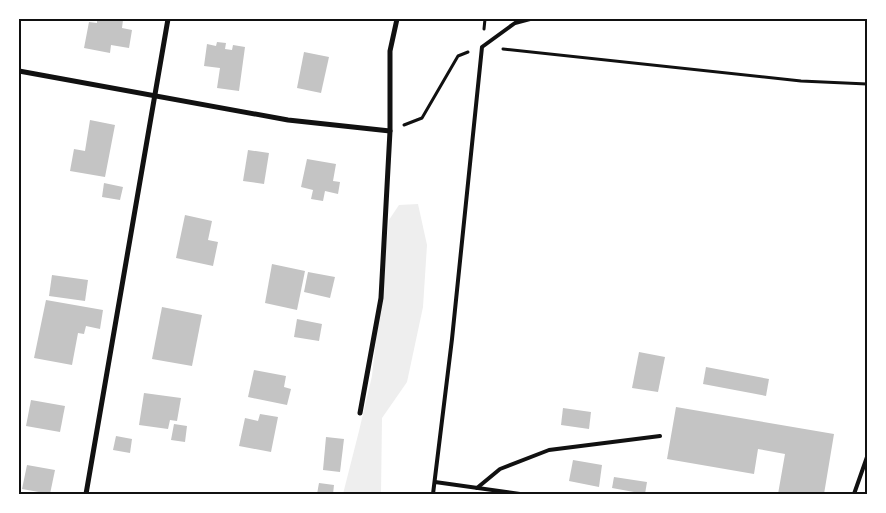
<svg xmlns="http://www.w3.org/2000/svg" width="886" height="513" viewBox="0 0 886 513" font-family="Overpass,sans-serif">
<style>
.green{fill:#eee}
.building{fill:#c4c4c4}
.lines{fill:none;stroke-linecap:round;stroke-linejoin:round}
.path{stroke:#111;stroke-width:3}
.service{stroke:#111;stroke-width:4}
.minor{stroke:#111;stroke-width:5}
.neatline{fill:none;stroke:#111;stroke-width:2}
</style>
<rect width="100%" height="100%" fill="#fff"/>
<polygon class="green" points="418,204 427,245 423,307 407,382 382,418 381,494 343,494 359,431 372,376 389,220 399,205"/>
<g class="building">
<polygon points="97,19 114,19 123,20 122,28 132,30 129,48 111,45 110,53 84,48 89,22 97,23"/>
<polygon points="217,42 226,43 225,49 232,50 233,45 245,47 239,91 217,88 220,68 204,66 207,44 216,46"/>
<polygon points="304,52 329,57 321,93 297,88"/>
<polygon points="90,120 115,125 105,177 70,171 74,149 85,151"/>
<polygon points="248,150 269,153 264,184 243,181"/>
<polygon points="307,159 336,164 333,181 340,182 338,194 325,191 323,201 311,199 313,190 301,187"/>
<polygon points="104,183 123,187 120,200 102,197"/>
<polygon points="185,215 212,221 208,240 218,242 213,266 176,258"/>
<polygon points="272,264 305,271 297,310 265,303"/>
<polygon points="308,272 335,277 330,298 304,292"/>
<polygon points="52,275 88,280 85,301 49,296"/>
<polygon points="46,300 103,310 100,329 86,326 84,334 78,333 72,365 34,358"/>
<polygon points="162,307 202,315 192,366 152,359"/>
<polygon points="297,319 322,324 319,341 294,337"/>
<polygon points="639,352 665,357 658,392 632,388"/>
<polygon points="706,367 769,379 766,396 703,384"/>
<polygon points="254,370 286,376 284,387 291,389 287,405 248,397"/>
<polygon points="144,393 181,398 177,421 170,420 168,429 139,425"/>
<polygon points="31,400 65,406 60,432 26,426"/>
<polygon points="676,407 834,434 824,494 778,494 785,454 758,449 754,474 667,459"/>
<polygon points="563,408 591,412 589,429 561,425"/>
<polygon points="260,414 278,417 271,452 239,446 245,418 258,421"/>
<polygon points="174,424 187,426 185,442 171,440"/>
<polygon points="116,436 132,439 130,453 113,450"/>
<polygon points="326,437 344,439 340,472 323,470"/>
<polygon points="573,460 602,465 599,487 569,481"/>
<polygon points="27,465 55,470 50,494 22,489"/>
<polygon points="614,477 647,482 645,494 612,488"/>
<polygon points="319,483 334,485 333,494 317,494"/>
</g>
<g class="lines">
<g class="path">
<polyline points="484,29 485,19"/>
<polyline points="503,49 801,81 867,84"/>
<polyline points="404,125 422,118 458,56 468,52"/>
</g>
<g class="service">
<polyline points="435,482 520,494"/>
<polyline points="477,488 500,469 549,450 660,436"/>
<polyline points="433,494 452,339 482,47 515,23 530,19"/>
<polyline points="854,494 867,457"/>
</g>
<g class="minor">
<polyline points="19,71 288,120 390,131"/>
<polyline points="360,413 381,298 390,131 390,51 397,19"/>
<polyline points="86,494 168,19"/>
</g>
</g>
<rect width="886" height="513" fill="none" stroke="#ffffff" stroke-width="40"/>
<rect x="20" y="20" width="846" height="473" class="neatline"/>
</svg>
